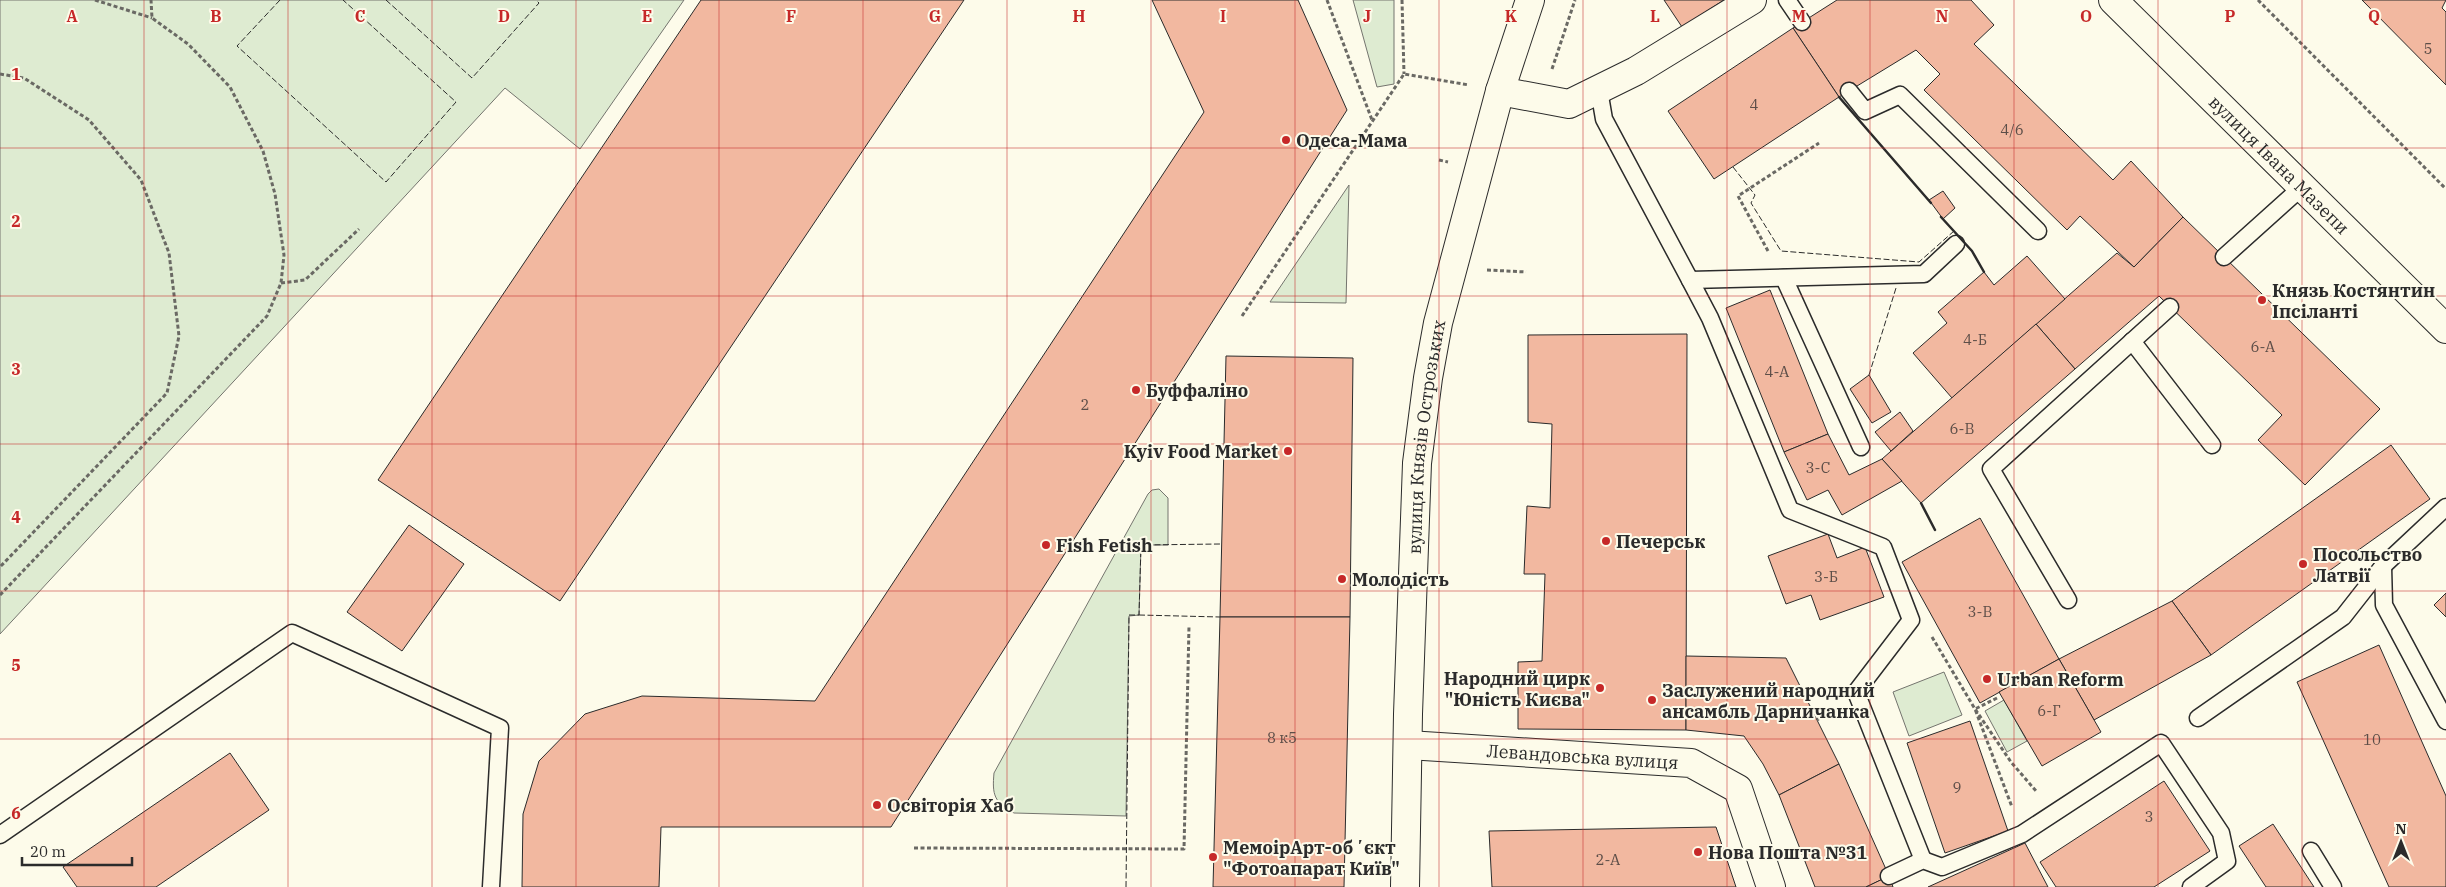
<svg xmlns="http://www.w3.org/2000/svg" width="2446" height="887" viewBox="0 0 2446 887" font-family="'IBM Plex Serif',serif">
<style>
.green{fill:#deebd1;stroke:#74746e}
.building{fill:#f2b8a0;stroke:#2b2b2b}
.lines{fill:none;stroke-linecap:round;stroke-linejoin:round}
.lane-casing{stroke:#2b2b2b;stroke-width:19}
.street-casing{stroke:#2b2b2b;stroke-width:30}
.secondary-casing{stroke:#2b2b2b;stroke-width:30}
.path{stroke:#6a6964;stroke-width:3;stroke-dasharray:4 2.5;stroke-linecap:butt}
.lane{stroke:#fdfbea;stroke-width:16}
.street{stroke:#fdfbea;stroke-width:28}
.secondary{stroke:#fdfbea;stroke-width:28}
.fence{stroke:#2b2b2b;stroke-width:1;stroke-dasharray:6 2.5;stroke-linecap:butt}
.wall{stroke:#2b2b2b;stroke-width:2.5}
.grid{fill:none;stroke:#c62828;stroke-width:1;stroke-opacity:0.55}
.poi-dot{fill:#c62828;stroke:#fdfbea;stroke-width:2}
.labels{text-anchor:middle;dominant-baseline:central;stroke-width:4;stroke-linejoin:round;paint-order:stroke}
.number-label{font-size:15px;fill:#5d4e48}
.poi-label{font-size:18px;font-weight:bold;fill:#2b2b2b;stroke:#fdfbea;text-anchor:start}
.street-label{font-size:18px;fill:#2b2b2b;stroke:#fdfbea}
.grid-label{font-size:16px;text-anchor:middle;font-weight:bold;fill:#c62828;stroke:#fdfbea;stroke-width:4;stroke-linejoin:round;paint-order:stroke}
</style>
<rect width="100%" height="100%" fill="#fdfbea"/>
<g class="green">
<polygon points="0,0 684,0 580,149 505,88 0,634"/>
<polygon points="1353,0 1394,0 1394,84 1377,87"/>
<polygon points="1349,185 1346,303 1270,302"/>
<path d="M1159 489 1168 498V545H1141L1139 615 1129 616 1126 816 1014 813C994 802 992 795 994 773L1148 494 1152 490Z"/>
<polygon points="1944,672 1962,715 1909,736 1893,692"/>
<polygon points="2004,700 2027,741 2007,752 1985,711"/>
</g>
<g class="building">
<polygon points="701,0 964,0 560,601 378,480"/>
<polygon points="1152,0 1298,0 1347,110 891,827 661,827 659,887 522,887 523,814 539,761 585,714 642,696 815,701 1204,112"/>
<polygon points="1664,0 1724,0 1682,27"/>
<polygon points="1837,0 1971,0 1994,25 1974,44 2113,180 2131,161 2183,217 2134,267 2080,216 2067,230 1924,90 1940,74 1916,50 1839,97 1793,28"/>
<polygon points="2362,0 2446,0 2442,8 2446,12 2446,85"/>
<polygon points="1793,28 1839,97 1714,179 1668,111"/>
<polygon points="1943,191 1955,208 1943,219 1929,200"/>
<polygon points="2183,217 2380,409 2305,485 2258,440 2282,415 2159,296 2075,369 2036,324 2117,253 2134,267"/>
<polygon points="2027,256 2065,299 1952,398 1913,353 1947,323 1938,312 1984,272 1994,285"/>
<polygon points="1770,290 1828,434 1784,452 1726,308"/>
<polygon points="2036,324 2075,369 1921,503 1882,459"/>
<polygon points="1687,334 1686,730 1518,729 1518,662 1542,661 1545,574 1524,574 1527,506 1550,508 1552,424 1528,422 1528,335"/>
<polygon points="1226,356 1353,358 1350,617 1220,617"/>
<polygon points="1869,375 1891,412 1872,423 1850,389"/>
<polygon points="1900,412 1913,431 1891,451 1875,432"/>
<polygon points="1828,434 1849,475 1882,459 1902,481 1842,515 1828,490 1807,500 1784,452"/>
<polygon points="2391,445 2430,499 2211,655 2172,601"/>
<polygon points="1980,518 2059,659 1980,703 1902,562"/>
<polygon points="409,525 464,564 402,651 347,612"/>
<polygon points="1828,534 1837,558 1865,547 1884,597 1820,620 1811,595 1786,604 1768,556"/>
<polygon points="2446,593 2446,617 2434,605"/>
<polygon points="2172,601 2211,655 2094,720 2059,659"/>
<polygon points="1220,617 1350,617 1344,887 1213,887"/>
<polygon points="2379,645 2446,796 2446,887 2389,887 2297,682"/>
<polygon points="1686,656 1786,658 1839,764 1779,795 1763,764 1744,736 1686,730"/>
<polygon points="2059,659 2101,732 2042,766 1999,692"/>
<polygon points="1970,721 2008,831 1945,853 1907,743"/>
<polygon points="230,753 269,810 156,887 77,887 63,867"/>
<polygon points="1839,764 1889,876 1866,887 1815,887 1779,795"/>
<polygon points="2164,781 2210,851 2154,887 2056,887 2040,862"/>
<polygon points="2273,824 2314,887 2266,887 2239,846"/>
<polygon points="1716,827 1736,887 1492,887 1489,831"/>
<polygon points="2025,843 2048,887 1928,887"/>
<polygon points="1889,876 1893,887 1866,887"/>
</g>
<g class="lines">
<g class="lane-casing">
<g id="lane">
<polyline points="1787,0 1802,22"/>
<polyline points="1599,90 1604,119 1690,280 1924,274 1956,244"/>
<polyline points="1849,91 1865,111 1900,95 2038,231"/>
<polyline points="2224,257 2302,187"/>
<polyline points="1784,278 1861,447"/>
<polyline points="1690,280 1710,318 1790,510 1883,547 1911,620 1856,692 1923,860"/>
<polyline points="2132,341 2212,445"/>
<polyline points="2383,566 2384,605 2446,721"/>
<polyline points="2068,600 1991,469 2170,307"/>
<polyline points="2198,718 2343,617 2383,566 2446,507"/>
<polyline points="0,835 292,633 500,728 491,887"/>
<polyline points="2311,851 2333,887"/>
<polyline points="1889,876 1923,860 1942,867 2022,834 2161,743 2221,833 2227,861 2191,887"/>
</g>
</g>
<g class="street-casing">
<g id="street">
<polyline points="1500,91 1569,104 1636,71 1752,0"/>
<path id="s1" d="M1408 745 1691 763 1738 789 1771 887"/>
</g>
</g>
<g class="secondary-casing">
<g id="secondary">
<path id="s2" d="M2113 0 2446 329"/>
<path id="s3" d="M1405 887 1408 714 1417 463 1428 378 1438 323 1500 91 1530 0"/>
</g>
</g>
<g class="path">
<polyline points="95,0 152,18"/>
<polyline points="1327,0 1372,120"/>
<polyline points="1402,0 1404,74"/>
<polyline points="2258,0 2446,189"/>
<polyline points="1552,69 1575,0"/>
<polyline points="0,74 24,78 89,120 141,180 169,253 179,336 167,393 0,567"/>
<polyline points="1439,160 1448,162"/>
<polyline points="1768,251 1738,196 1819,143"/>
<polyline points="1487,270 1526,272"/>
<polyline points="281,283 305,280 359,229"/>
<polyline points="1242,316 1404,74 1469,85"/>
<polyline points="0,595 267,316 281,283 284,255 275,194 263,151 230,87 188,44 152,18 151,0"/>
<polyline points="1932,637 1975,709 2011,762 2036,791"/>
<polyline points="1997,698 1975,709 2012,807"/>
<polyline points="1817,720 1833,709"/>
<polyline points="914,848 1184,849 1189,626"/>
</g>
<use href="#lane" class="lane"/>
<use href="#street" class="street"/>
<use href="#secondary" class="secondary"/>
<g class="fence">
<polyline points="280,0 237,46 386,182 456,102 343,0"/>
<polyline points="386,0 472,78 539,3 536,0"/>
<polyline points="1733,167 1755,195 1751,203 1781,251 1919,262 1954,231"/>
<polyline points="1869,375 1896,288"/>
<polyline points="1139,615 1220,617"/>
<polyline points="1126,887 1129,615 1139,615 1141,545 1220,544"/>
</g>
<g class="wall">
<polyline points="1839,97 1931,203"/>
<polyline points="1941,217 1972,251 1984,272"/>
<polyline points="1921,503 1935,530"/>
</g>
</g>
<path class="grid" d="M144 0V887M288 0V887M432 0V887M576 0V887M719 0V887M863 0V887M1007 0V887M1151 0V887M1295 0V887M1439 0V887M1583 0V887M1727 0V887M1870 0V887M2014 0V887M2158 0V887M2302 0V887M0 148H2446M0 296H2446M0 444H2446M0 591H2446M0 739H2446"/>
<g class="poi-dot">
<circle cx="1286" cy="140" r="5"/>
<circle cx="2262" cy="300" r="5"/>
<circle cx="1136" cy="390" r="5"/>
<circle cx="1288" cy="451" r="5"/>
<circle cx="1606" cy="541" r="5"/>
<circle cx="1046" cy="545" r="5"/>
<circle cx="2303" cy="564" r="5"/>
<circle cx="1342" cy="579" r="5"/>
<circle cx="1987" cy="679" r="5"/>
<circle cx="1600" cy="688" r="5"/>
<circle cx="1652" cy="700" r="5"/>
<circle cx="877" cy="805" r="5"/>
<circle cx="1698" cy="852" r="5"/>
<circle cx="1213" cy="857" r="5"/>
</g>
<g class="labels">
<g class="number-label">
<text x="2428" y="48">5</text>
<text x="1754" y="104">4</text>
<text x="2012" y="129">4/6</text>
<text x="1975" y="339">4-Б</text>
<text x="2263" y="346">6-А</text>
<text x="1777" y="371">4-А</text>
<text x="1085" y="404">2</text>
<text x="1962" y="428">6-В</text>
<text x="1818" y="467">3-С</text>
<text x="1826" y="576">3-Б</text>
<text x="1980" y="611">3-В</text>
<text x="2049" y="710">6-Г</text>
<text x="1282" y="737">8 к5</text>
<text x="2372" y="739">10</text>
<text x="1957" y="787">9</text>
<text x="2149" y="816">3</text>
<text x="1608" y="859">2-А</text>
</g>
<g class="poi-label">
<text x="1296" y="140">Одеса-Мама</text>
<text x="2272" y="290">Князь Костянтин<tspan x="2272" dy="21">Іпсіланті</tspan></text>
<text x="1146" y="390">Буффаліно</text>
<text x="1278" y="451" text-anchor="end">Kyiv Food Market</text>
<text x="1616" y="541">Печерськ</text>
<text x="1056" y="545">Fish Fetish</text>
<text x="2313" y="554">Посольство<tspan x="2313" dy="21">Латвії</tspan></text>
<text x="1352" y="579">Молодiсть</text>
<text x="1590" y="678" text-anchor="end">Народний цирк<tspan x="1590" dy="21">"Юність Києва"</tspan></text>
<text x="1997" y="679">Urban Reform</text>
<text x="1662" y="690">Заслужений народний<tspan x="1662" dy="21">ансамбль Дарничанка</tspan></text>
<text x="887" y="805">Освіторія Хаб</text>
<text x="1223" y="847">МемоірАрт-обʼєкт<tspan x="1223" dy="21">"Фотоапарат Київ"</tspan></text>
<text x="1708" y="852">Нова Пошта №31</text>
</g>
<g class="street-label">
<text stroke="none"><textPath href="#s2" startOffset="234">вулиця Івана Мазепи</textPath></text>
<text stroke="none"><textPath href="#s3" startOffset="451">вулиця Князів Острозьких</textPath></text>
<text stroke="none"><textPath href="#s1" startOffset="175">Левандовська вулиця</textPath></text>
</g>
</g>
<g class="grid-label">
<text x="72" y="22">A</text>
<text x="216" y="22">B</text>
<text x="360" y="22">C</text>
<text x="504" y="22">D</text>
<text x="647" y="22">E</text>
<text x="791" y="22">F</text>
<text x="935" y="22">G</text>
<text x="1079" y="22">H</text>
<text x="1223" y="22">I</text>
<text x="1367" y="22">J</text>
<text x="1511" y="22">K</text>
<text x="1655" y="22">L</text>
<text x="1799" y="22">M</text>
<text x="1942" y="22">N</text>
<text x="2086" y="22">O</text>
<text x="2230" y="22">P</text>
<text x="2374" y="22">Q</text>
<text x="16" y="80">1</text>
<text x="16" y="227">2</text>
<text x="16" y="375">3</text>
<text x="16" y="523">4</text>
<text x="16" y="671">5</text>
<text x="16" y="819">6</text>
</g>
<g transform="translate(2401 842)" stroke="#fdfbea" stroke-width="4" paint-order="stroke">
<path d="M0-4L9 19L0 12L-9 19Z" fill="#2b2b2b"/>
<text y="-8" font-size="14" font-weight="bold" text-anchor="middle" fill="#2b2b2b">N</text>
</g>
<path d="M22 857v8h110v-8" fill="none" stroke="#2b2b2b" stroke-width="2.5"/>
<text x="30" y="857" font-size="15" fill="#2b2b2b" stroke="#fdfbea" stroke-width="4" paint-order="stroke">20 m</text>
</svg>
